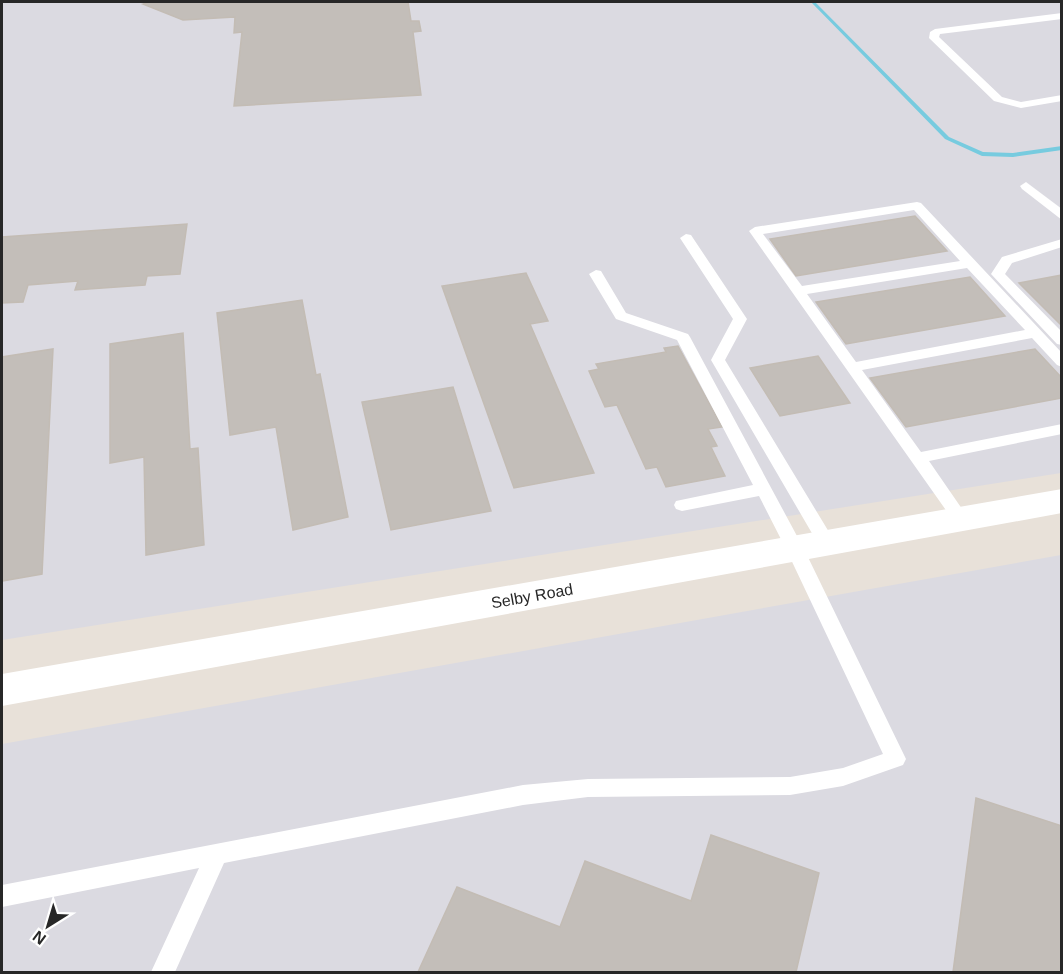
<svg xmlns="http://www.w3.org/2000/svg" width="1063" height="974" viewBox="0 0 1063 974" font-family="Arial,sans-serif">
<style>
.industrial{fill:#dbdae1}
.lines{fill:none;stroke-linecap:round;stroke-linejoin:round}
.stream{fill:#77cbdf;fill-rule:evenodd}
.building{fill:#c3beb9;stroke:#c3bcb4;stroke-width:1.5}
.lane{fill:#fff;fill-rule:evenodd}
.street{fill:#fff;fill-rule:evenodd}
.labels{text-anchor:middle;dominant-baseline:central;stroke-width:6;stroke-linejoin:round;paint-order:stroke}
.street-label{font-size:16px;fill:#272727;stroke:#fff}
</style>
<rect width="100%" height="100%" fill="#e8e1d9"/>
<g class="industrial">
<polygon points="2,2 1061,2 1061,473 2,640"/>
<polygon points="1061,555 1061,972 2,972 2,744"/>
</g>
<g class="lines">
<polygon class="stream" points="811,2 815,2 949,137 983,152 1013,153 1062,146 1062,150 1013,157 982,156 945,139"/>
</g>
<g class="building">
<polygon points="149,2 408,2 411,21 419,21 421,31 413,32 421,95 234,106 242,32 234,33 235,17 183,20 143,4"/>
<polygon points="915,216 947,251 796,276 770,239"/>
<polygon points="187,224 180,274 147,276 145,285 75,290 78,281 28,285 23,302 2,303 2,237"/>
<polygon points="526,273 548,321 530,324 594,473 514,488 442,286"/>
<polygon points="1062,275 1062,326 1019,283"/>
<polygon points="970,277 1005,316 846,344 816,302"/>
<polygon points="302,300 316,375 320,374 348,517 293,530 276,427 230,435 217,313"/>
<polygon points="183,333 190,449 198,448 204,545 146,555 144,457 110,463 110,344"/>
<polygon points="678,346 722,427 708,429 717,446 711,447 725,476 666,487 657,467 646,469 617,405 605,407 589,371 599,369 596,364 666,352 664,348"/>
<polygon points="53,349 42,574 2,581 2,357"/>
<polygon points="1035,349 1062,378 1062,398 906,427 870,378"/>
<polygon points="818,356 850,403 780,416 750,368"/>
<polygon points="453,387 491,511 391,530 362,402"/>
<polygon points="976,798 1062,826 1062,972 953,972"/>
<polygon points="711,835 819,873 796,972 418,972 457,887 560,927 585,861 691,901"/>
</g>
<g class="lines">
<g class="lane">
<polygon points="1062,13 1062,19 940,34 939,37 1002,97 1021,102 1062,95 1062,101 1021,108 994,101 929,38 930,32 935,29"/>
<polygon points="1026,182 1062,209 1062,220 1022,189 1020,186"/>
<path d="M917 202 921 203 1062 353V367L1057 365 1032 338 862 370 921 452 1062 424V434L929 461 969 519 967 523 961 525 955 523 749 231 755 227ZM914 210 960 261 802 286 763 234ZM967 268 1025 330 856 362 807 294Z"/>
<polygon points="686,234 691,235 747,319 725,360 832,537 835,542 832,547 826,549 820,547 711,360 733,319 680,238"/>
<polygon points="1062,239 1062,247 1012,263 1005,274 1062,332 1062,345 1057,344 991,274 1002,257"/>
<polygon points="596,270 601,271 626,313 688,334 690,337 804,549 906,759 903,765 843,786 790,795 588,797 523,805 224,863 175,972 151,972 199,868 2,907 2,885 523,785 588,779 790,777 843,768 883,754 786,549 759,496 682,511 676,509 674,505 676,501 753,485 677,340 616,319 589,274"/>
</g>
<polygon class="street" points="1062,489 1062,513 2,706 2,674"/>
</g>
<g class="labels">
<g class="street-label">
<text transform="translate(532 596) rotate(-10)">Selby Road</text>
</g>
</g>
<rect width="1063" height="974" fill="none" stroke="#272727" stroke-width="6"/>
<g transform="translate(48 926) rotate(217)" stroke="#ffffff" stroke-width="4.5" paint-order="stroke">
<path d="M0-4.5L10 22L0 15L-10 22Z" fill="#272727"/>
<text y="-9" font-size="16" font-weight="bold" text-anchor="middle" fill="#272727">N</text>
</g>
</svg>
